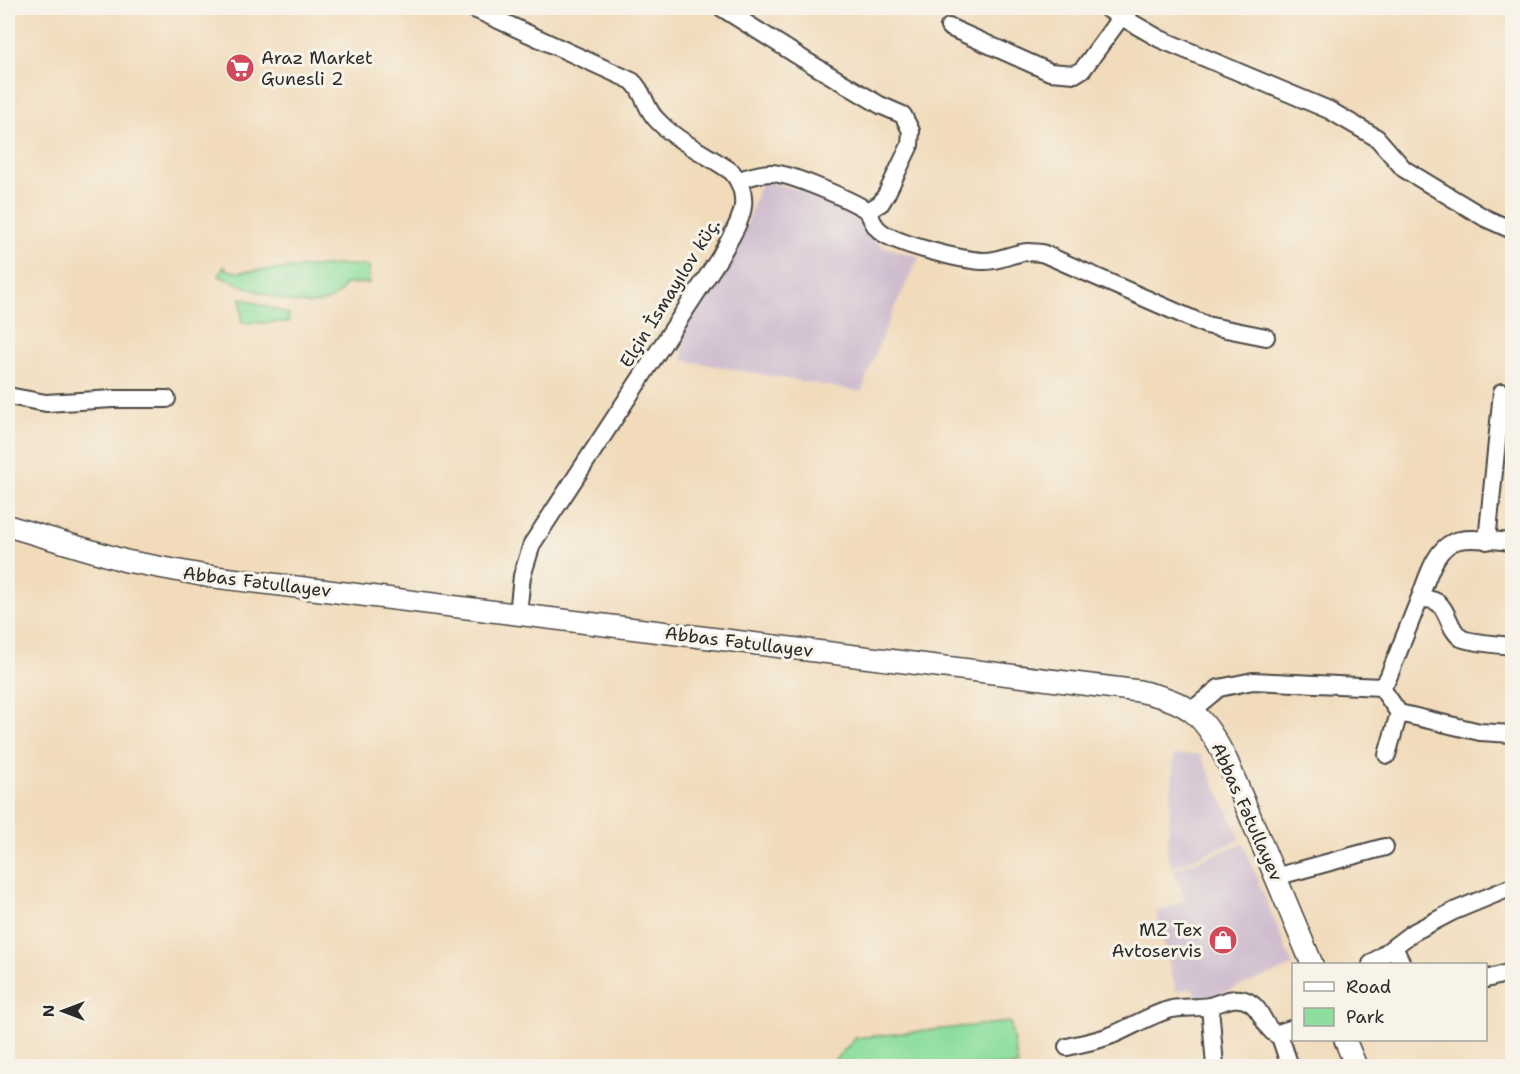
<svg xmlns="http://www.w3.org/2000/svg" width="1520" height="1074" viewBox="0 0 1520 1074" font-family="'Shantell Sans',sans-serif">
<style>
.industrial{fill:#cfbdcf}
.green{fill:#8dde9e;stroke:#5c8464;stroke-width:1.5}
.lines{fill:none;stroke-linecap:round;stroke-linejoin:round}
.minor-casing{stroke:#494541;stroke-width:20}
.major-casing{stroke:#494541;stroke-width:24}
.minor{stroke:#fff;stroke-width:16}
.major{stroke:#fff;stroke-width:21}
.labels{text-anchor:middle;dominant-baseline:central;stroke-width:6;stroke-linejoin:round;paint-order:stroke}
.poi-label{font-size:18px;fill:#2b2b2b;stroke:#f7f3e8;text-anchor:start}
.street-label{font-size:18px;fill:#2b2b2b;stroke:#f7f3e8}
</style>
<rect width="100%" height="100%" fill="#f7f3e8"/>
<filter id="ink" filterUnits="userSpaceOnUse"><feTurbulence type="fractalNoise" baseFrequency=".0167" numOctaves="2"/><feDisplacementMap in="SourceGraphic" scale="12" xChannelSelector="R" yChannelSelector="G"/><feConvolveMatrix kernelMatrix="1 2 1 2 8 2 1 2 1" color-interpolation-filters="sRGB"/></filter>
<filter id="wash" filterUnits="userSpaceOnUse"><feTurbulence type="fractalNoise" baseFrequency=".008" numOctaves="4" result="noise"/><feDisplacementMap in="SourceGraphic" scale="24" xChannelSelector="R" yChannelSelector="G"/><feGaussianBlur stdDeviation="1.35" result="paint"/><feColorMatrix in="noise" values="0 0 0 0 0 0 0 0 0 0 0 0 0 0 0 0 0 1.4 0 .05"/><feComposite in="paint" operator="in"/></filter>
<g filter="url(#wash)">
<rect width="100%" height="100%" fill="#f1dbbb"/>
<g class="industrial">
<polygon points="762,180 823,196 857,217 881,246 919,257 887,324 861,392 682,360 686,321 746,226"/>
<polygon points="1200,754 1241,839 1172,867 1167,852 1174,755"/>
<polygon points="1243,843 1293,966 1199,1002 1192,988 1176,991 1156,913 1186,899 1173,870"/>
</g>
<g class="green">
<path d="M342 265 369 266V283L345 284C343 287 341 293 337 295 309 319 249 287 219 276L224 266 227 270 235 272Z"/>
<polygon points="241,298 289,314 289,322 242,323"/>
<polygon points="1010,1022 1018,1066 829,1066 856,1038"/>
</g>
</g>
<g filter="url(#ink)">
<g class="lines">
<g class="minor-casing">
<g id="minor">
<path d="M472 8 632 81C644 91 645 108 656 119 677 142 707 154 732 172 757 203 735 228 720 257L532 544 522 576 518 614"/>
<path d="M722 8 803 59 880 105 903 115 911 131 910 145 887 193 881 203 868 211C851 200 790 173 771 173 760 173 749 177 739 180"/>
<polyline points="1106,8 1160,39 1329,110 1377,138 1404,169 1485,218 1512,230"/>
<polyline points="949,27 1050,72 1075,74 1083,69 1121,17 1132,8"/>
<path d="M868 211C871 219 874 226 880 231 896 244 961 260 983 261 1000 262 1013 252 1028 252 1033 252 1038 253 1042 253L1206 325 1266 337"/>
<polyline points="8,396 46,403 113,399 167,399"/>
<polyline points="1487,541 1502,392"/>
<path d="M1419 600C1427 580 1435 544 1460 540 1476 537 1496 541 1512 542"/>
<polyline points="1381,687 1399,713 1480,732 1512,734"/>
<path d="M1192 710 1219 688 1253 681 1381 687 1388 678 1419 600C1450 594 1444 626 1461 638 1467 642 1502 645 1512 646"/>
<polyline points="1387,755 1399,713"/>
<polyline points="1275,877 1385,847"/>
<polyline points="1394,947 1402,964"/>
<polyline points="1371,964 1412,933 1454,911 1512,887"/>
<polyline points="1486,979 1512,972"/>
<polyline points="1210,1006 1215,1066"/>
<polyline points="1279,1034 1290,1066"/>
<path d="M1067 1047C1082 1043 1098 1041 1112 1035 1132 1027 1151 1014 1172 1009 1184 1007 1197 1008 1209 1006 1223 1003 1235 994 1249 1002 1262 1009 1263 1026 1275 1034L1294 1028"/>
</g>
</g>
<g class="major-casing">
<g id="major">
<path d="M8 526 126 561 207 576 1139 691C1191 703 1202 713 1227 761L1312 964"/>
<polyline points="1345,1040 1356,1066"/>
</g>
</g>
<use href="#minor" class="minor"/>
<use href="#major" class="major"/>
</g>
</g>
<defs>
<g id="supermarket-disc" transform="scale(1.5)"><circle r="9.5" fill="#d1495b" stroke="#f7f3e8"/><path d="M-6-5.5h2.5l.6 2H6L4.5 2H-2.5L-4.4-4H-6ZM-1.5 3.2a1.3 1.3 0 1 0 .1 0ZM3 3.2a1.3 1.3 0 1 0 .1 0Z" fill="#fff"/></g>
<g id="shop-disc" transform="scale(1.5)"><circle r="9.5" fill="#d1495b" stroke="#f7f3e8"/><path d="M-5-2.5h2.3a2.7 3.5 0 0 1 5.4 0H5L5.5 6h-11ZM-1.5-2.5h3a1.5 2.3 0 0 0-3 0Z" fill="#fff"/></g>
</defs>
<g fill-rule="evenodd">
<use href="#supermarket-disc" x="240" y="68"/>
<use href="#shop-disc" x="1223" y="940"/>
</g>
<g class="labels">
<g class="poi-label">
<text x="261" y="58">Araz Market<tspan x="261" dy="21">Gunesli 2</tspan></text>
<text x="1202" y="930" text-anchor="end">MZ Tex<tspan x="1202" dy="21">Avtoservis</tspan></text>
</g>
<g class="street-label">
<text transform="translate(670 293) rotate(-58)">Elçin İsmayılov küç.</text>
<text transform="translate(257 582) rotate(7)">Abbas Fətullayev</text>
<text transform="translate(739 642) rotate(7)">Abbas Fətullayev</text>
<text transform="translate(1247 812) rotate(66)">Abbas Fətullayev</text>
</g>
</g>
<rect width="1520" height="1074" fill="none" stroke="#f7f3e8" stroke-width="30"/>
<rect x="1292" y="963" width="195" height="78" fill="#f7f3e8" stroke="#a5a39c" stroke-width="1.5"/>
<rect x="1304" y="982" width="30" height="9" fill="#ffffff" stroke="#a5a39c" stroke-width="1.5"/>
<text x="1346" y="993" font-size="18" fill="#2b2b2b">Road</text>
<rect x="1304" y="1008" width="30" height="18" fill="#8dde9e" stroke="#a5a39c" stroke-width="1.5"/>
<text x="1346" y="1023" font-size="18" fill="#2b2b2b">Park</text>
<g transform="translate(63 1011) rotate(270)" stroke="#f7f3e8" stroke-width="4.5" paint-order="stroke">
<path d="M0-4.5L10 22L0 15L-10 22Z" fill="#2b2b2b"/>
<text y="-9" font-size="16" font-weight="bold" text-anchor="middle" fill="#2b2b2b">N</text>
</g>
</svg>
